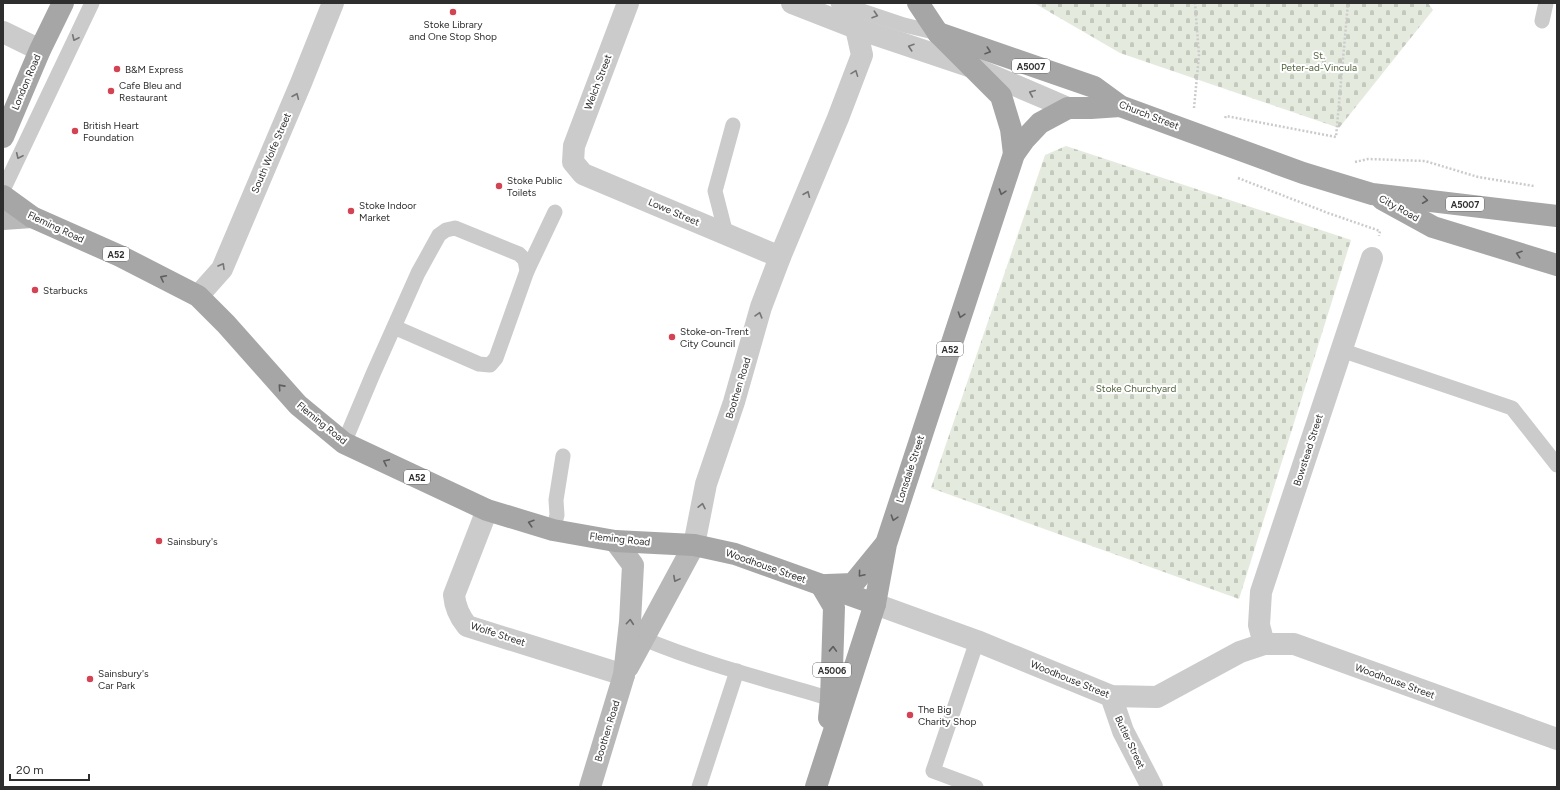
<svg xmlns="http://www.w3.org/2000/svg" width="1560" height="790" viewBox="0 0 1560 790" font-family="Figtree,sans-serif">
<style>
.cemetery{fill:url(#cemetery-stones)}
.lines{fill:none;stroke-linecap:round;stroke-linejoin:round}
.path{stroke:#cbcbcb;stroke-width:2.5;stroke-dasharray:2 2;stroke-linecap:butt}
.lane{stroke:#cbcbcb;stroke-width:15}
.street{stroke:#cbcbcb;stroke-width:22}
.secondary{stroke:#b8b8b8;stroke-width:22}
.primary{stroke:#a6a6a6;stroke-width:22}
.oneway{stroke:#757575}
.oneway2{stroke:#5e5e5e}
.oneway3{stroke:#6c6c6c}
.poi-dot{fill:#d24354;stroke:#fff;stroke-width:1.5}
.labels{text-anchor:middle;dominant-baseline:central;stroke-width:4;stroke-linejoin:round;paint-order:stroke}
.shield{fill:#fff;stroke:#6d6d6d;stroke-width:1}
.shield-label{font-size:9px;font-weight:bold;fill:#2e2e2e}
.poi-label{font-size:10px;fill:#2e2e2e;stroke:#fff;text-anchor:start}
.park-label{font-size:10px;fill:#536540;stroke:#fff}
.street-label{font-size:10px;fill:#2e2e2e;stroke:#fff}
</style>
<defs>
<pattern id="cemetery-stones" width="16" height="16" patternUnits="userSpaceOnUse"><rect width="16" height="16" fill="#e4eadd"/><path d="M2 7V4a2 2 0 0 1 4 0v3zM10 15v-3a2 2 0 0 1 4 0v3z" fill="#c4c9be"/></pattern>
</defs>
<rect width="100%" height="100%" fill="#fff"/>
<g class="cemetery">
<polygon points="1034,3 1428,3 1433,10 1339,128 1120,53"/>
<polygon points="1066,146 1351,240 1239,599 931,488 1045,155"/>
</g>
<g class="lines">
<g class="path">
<polyline points="1194,108 1199,55 1195,3"/>
<polyline points="1225,118 1226,116 1336,137 1348,3"/>
<polyline points="1355,162 1368,159 1425,161 1478,177 1534,186"/>
<polyline points="1238,178 1328,213 1380,231 1379,236"/>
</g>
<g class="lane">
<polyline points="838,3 904,25 938,33"/>
<polyline points="1542,21 1546,3"/>
<polyline points="3,190 92,3"/>
<polyline points="726,234 715,191 733,125"/>
<polyline points="527,271 555,212"/>
<polyline points="1341,350 1512,408 1557,465"/>
<polyline points="344,443 373,374 418,273 439,235 446,230 455,228 519,254 525,260 527,271 496,358 490,365 479,364 394,327"/>
<polyline points="553,530 557,515 556,500 563,456"/>
<path d="M644 639C704 664 768 680 831 699"/>
<polyline points="699,787 737,671"/>
<polyline points="976,787 933,771 977,641"/>
</g>
<g class="street">
<polyline points="628,3 574,146 573,162 583,174 780,257"/>
<polyline points="792,3 856,28 972,67 1068,108"/>
<polyline points="3,32 40,50"/>
<polyline points="198,296 222,269 301,83 333,3"/>
<path d="M487 510 454 595C455 607 459 616 467 626L624 675"/>
<polyline points="694,545 706,484 734,402 761,307 780,257 838,118 862,55 856,28"/>
<polyline points="875,604 977,641 1111,696 1157,697 1240,652 1264,644 1294,644 1557,739"/>
<polyline points="1264,644 1259,625 1261,592 1372,258"/>
<polyline points="1111,696 1123,731 1152,787"/>
</g>
<g class="secondary">
<polyline points="3,219 32,217"/>
<polyline points="628,667 694,545"/>
<polyline points="590,787 624,675 630,622 633,565 615,541"/>
</g>
<g class="primary">
<polyline points="918,3 938,33 1001,96 1011,129 1014,154"/>
<polyline points="938,33 1094,87 1120,106 1303,173 1372,194 1557,216"/>
<polyline points="3,137 40,50 63,3"/>
<polyline points="3,196 32,217 120,256 198,296 226,324 298,405 344,443 487,510 553,530 615,541 694,545 735,554 875,604"/>
<polyline points="1382,199 1433,227 1557,265"/>
<polyline points="821,585 834,607 831,699 829,718"/>
<polyline points="827,585 853,584 884,546"/>
<polyline points="816,787 875,604 886,544 1014,154 1024,140 1040,123 1068,108 1091,108 1120,106"/>
</g>
</g>
<defs><path id="oneway-chevron" d="M-2-3.5L2.5 0L-2 3.5" fill="none" stroke-width="1.6" stroke-linecap="round" stroke-linejoin="round"/></defs>
<g class="oneway">
<use href="#oneway-chevron" transform="translate(875 15) rotate(18)"/>
<use href="#oneway-chevron" transform="translate(75 38) rotate(115)"/>
<use href="#oneway-chevron" transform="translate(911 47) rotate(-162)"/>
<use href="#oneway-chevron" transform="translate(855 73) rotate(-69)"/>
<use href="#oneway-chevron" transform="translate(1032 93) rotate(-157)"/>
<use href="#oneway-chevron" transform="translate(296 96) rotate(-67)"/>
<use href="#oneway-chevron" transform="translate(19 156) rotate(115)"/>
<use href="#oneway-chevron" transform="translate(807 194) rotate(-67)"/>
<use href="#oneway-chevron" transform="translate(222 266) rotate(-60)"/>
<use href="#oneway-chevron" transform="translate(759 315) rotate(-74)"/>
<use href="#oneway-chevron" transform="translate(702 506) rotate(-78)"/>
</g>
<g class="oneway2">
<use href="#oneway-chevron" transform="translate(988 51) rotate(19)"/>
<use href="#oneway-chevron" transform="translate(1002 192) rotate(108)"/>
<use href="#oneway-chevron" transform="translate(1425 200) rotate(7)"/>
<use href="#oneway-chevron" transform="translate(1519 254) rotate(-162)"/>
<use href="#oneway-chevron" transform="translate(163 278) rotate(-153)"/>
<use href="#oneway-chevron" transform="translate(961 315) rotate(108)"/>
<use href="#oneway-chevron" transform="translate(281 387) rotate(-132)"/>
<use href="#oneway-chevron" transform="translate(386 462) rotate(-155)"/>
<use href="#oneway-chevron" transform="translate(894 518) rotate(108)"/>
<use href="#oneway-chevron" transform="translate(531 523) rotate(-163)"/>
<use href="#oneway-chevron" transform="translate(861 574) rotate(130)"/>
<use href="#oneway-chevron" transform="translate(833 649) rotate(-88)"/>
</g>
<g class="oneway3">
<use href="#oneway-chevron" transform="translate(676 579) rotate(118)"/>
<use href="#oneway-chevron" transform="translate(630 622) rotate(-85)"/>
</g>
<g class="poi-dot">
<circle cx="453" cy="12" r="4"/>
<circle cx="117" cy="69" r="4"/>
<circle cx="111" cy="91" r="4"/>
<circle cx="75" cy="131" r="4"/>
<circle cx="499" cy="186" r="4"/>
<circle cx="351" cy="211" r="4"/>
<circle cx="35" cy="290" r="4"/>
<circle cx="672" cy="337" r="4"/>
<circle cx="159" cy="541" r="4"/>
<circle cx="90" cy="679" r="4"/>
<circle cx="910" cy="715" r="4"/>
</g>
<g class="labels">
<g class="shield">
<rect x="1012" y="59" width="38" height="14" rx="3"/>
<rect x="1446" y="197" width="38" height="14" rx="3"/>
<rect x="103" y="247" width="26" height="14" rx="3"/>
<rect x="937" y="342" width="26" height="14" rx="3"/>
<rect x="404" y="470" width="26" height="14" rx="3"/>
<rect x="813" y="663" width="38" height="14" rx="3"/>
</g>
<g class="shield-label">
<text x="1031" y="66">A5007</text>
<text x="1465" y="204">A5007</text>
<text x="116" y="254">A52</text>
<text x="950" y="349">A52</text>
<text x="417" y="477">A52</text>
<text x="832" y="670">A5006</text>
</g>
<g class="poi-label">
<text x="453" y="24" text-anchor="middle">Stoke Library<tspan x="453" dy="12">and One Stop Shop</tspan></text>
<text x="125" y="69">B&amp;M Express</text>
<text x="119" y="85">Cafe Bleu and<tspan x="119" dy="12">Restaurant</tspan></text>
<text x="83" y="125">British Heart<tspan x="83" dy="12">Foundation</tspan></text>
<text x="507" y="180">Stoke Public<tspan x="507" dy="12">Toilets</tspan></text>
<text x="359" y="205">Stoke Indoor<tspan x="359" dy="12">Market</tspan></text>
<text x="43" y="290">Starbucks</text>
<text x="680" y="331">Stoke-on-Trent<tspan x="680" dy="12">City Council</tspan></text>
<text x="167" y="541">Sainsbury's</text>
<text x="98" y="673">Sainsbury's<tspan x="98" dy="12">Car Park</tspan></text>
<text x="918" y="709">The Big<tspan x="918" dy="12">Charity Shop</tspan></text>
</g>
<g class="park-label">
<text x="1319" y="55">St.<tspan x="1319" dy="12">Peter-ad-Vincula</tspan></text>
<text x="1136" y="388">Stoke Churchyard</text>
</g>
<g class="street-label">
<text transform="translate(26 82) rotate(-67)">London Road</text>
<text transform="translate(598 82) rotate(-69)">Welch Street</text>
<text transform="translate(1149 115) rotate(21)">Church Street</text>
<text transform="translate(271 153) rotate(-67)">South Wolfe Street</text>
<text transform="translate(1399 208) rotate(29)">City Road</text>
<text transform="translate(674 212) rotate(23)">Lowe Street</text>
<text transform="translate(56 227) rotate(25)">Fleming Road</text>
<text transform="translate(738 388) rotate(-73)">Boothen Road</text>
<text transform="translate(322 423) rotate(39)">Fleming Road</text>
<text transform="translate(1308 450) rotate(-72)">Bowstead Street</text>
<text transform="translate(910 469) rotate(-72)">Lonsdale Street</text>
<text transform="translate(620 539) rotate(6)">Fleming Road</text>
<text transform="translate(766 566) rotate(19)">Woodhouse Street</text>
<text transform="translate(498 634) rotate(18)">Wolfe Street</text>
<text transform="translate(1070 679) rotate(22)">Woodhouse Street</text>
<text transform="translate(1395 681) rotate(20)">Woodhouse Street</text>
<text transform="translate(607 731) rotate(-73)">Boothen Road</text>
<text transform="translate(1130 742) rotate(65)">Butler Street</text>
</g>
</g>
<rect width="1560" height="790" fill="none" stroke="#2e2e2e" stroke-width="8"/>
<path d="M10 774v6h79v-6" fill="none" stroke="#2e2e2e" stroke-width="2"/>
<text x="16" y="774" font-size="12" fill="#2e2e2e" stroke="#ffffff" stroke-width="3" paint-order="stroke">20 m</text>
</svg>
